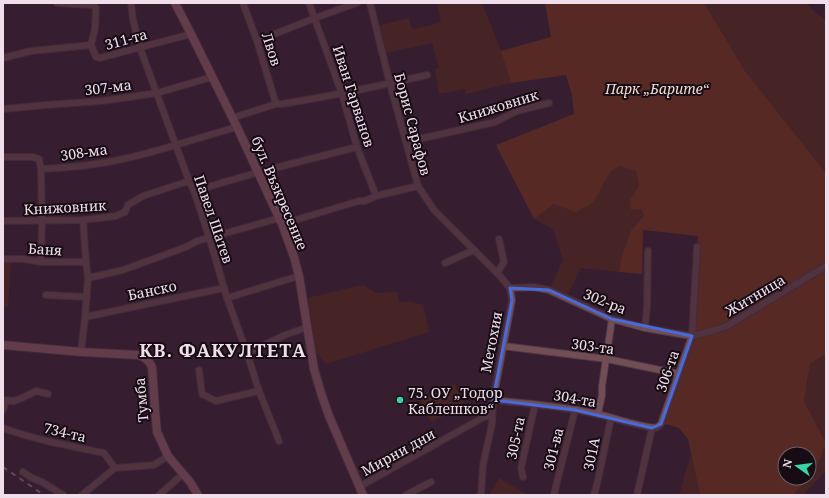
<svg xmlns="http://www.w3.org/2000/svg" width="829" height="498" viewBox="0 0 829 498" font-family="'Noto Serif',serif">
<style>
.green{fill:#592c18}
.forest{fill:#7c391a;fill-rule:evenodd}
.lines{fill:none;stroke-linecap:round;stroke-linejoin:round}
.street-casing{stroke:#50394a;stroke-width:8}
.secondary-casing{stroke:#50394a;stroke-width:10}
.street{stroke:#704e53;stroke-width:6}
.secondary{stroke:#98636b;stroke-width:8}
.rail{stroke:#947f8e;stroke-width:2;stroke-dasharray:5 5;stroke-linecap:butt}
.marked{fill:none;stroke:#476bdc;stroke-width:3;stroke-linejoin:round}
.poi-dot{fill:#38d4a6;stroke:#170c14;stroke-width:1.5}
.labels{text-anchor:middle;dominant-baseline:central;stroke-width:4;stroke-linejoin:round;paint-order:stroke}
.street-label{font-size:14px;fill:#f0dfeb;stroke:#170c14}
.park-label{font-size:14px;font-style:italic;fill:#f0dbd2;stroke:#170c14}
.poi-label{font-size:14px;fill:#f0dfeb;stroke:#170c14;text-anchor:start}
.district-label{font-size:18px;font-weight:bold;letter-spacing:1px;fill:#f0dfeb;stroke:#170c14}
</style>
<rect width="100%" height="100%" fill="#361e30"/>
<g class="green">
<polygon points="437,3 482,3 501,51 511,83 466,94 465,89 439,94 435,69 439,68 432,43 382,54 376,26 409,18 412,29 429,26 441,22"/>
<polygon points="704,3 806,3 816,13 826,20 826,173 745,71"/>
<polygon points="620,166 636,171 639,186 630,200 631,210 643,209 644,216 631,230 621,259 619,272 581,268 566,298 549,290 563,260 553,229 534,219 554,204 593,203 610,172"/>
<polygon points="3,259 11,259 8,307 3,307"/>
<polygon points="363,285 376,293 398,292 399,302 412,302 423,305 429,332 326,364 311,346 303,299"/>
<polygon points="826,353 826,469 825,472 803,495 793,495 814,473 826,443 804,401 810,364"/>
<polygon points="454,383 465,405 431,422 420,401"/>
<polygon points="691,454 700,495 679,495"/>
<polygon points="499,478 528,495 489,495"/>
</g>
<path class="forest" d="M545 3H704L745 71 826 173V353L810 364 804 401 826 443 814 473 793 495H700L688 439 679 428 670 425 661 424 692 336 698 236 643 230 642 274 619 272 621 259 631 230 644 216 642 209 631 210 630 200 639 186 636 171 620 166 610 172 593 203 576 212 554 204 534 219 496 145 574 114 572 95 566 75 511 83 501 51 551 37ZM785 454H809V478H785Z"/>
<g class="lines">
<g class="street-casing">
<g id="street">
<polyline points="57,3 93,5 96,8 95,28 91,45"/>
<polyline points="131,3 133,20 140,48 189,181 194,191 209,237 227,298 247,353 259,391 279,441"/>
<polyline points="243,3 257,41 276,104"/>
<polyline points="309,3 342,94 357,147 376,196"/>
<polyline points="370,3 390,84 418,186 434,210 499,275 510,288"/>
<polyline points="257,41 315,18 357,3"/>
<polyline points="91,45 96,57 100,58 191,34"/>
<polyline points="3,58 31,51 91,45"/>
<polyline points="3,109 46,105 102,101 157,93 212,77"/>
<path d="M232 118 276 104H282C331 96 379 86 427 75"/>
<polyline points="406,142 495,122 517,111 549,103"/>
<polyline points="3,157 32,157 39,159 41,169 42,221 41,262"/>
<path d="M41 169C59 168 77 167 95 164 144 157 190 140 237 127"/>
<polyline points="194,191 259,172 357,147"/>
<polyline points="3,221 83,220 116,216 125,212 128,205 143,196 189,181"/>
<polyline points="282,224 359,201 365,201 376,196 418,186"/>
<polyline points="3,259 23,259 41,262 86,262"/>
<polyline points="445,263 474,250"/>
<polyline points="497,273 504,262 499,239"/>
<polyline points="88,278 123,270 186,247 197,241 280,218"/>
<polyline points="510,288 534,287 549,290 612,319 645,328 674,333 692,336 715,330 727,326 826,266"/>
<polyline points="46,295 87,297"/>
<polyline points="227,298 299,276"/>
<polyline points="85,317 224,288"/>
<polyline points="645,328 647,307 648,251"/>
<polyline points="503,346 607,359 679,374"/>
<polyline points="81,352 85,317 88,278 86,262 83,220"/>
<polyline points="247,353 285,335 308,327"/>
<polyline points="199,370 202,394 216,401 259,391"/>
<polyline points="3,400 14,401 22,398 36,391 48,394"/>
<path d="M493 400C527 404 562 406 596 414 616 418 635 426 656 428L661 424 692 336 697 247"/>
<polyline points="3,410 6,401"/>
<polyline points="598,414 602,395 602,386 612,319"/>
<path d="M3 428C36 440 70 446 104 453L115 468"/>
<polyline points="23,472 32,478 42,482 63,495"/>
<polyline points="523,477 521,468 535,405"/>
<polyline points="359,487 484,417 492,415"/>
<polyline points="82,495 115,468 154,465 168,456"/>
<polyline points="159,495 183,474"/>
<polyline points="406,495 431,482"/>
<polyline points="480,495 481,494 483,465 492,424 493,400 512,300 510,288"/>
<polyline points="555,495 554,494 575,410"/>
<polyline points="594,495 598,480 611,418"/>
<polyline points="637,495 652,428"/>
</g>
</g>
<g class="secondary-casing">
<g id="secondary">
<polyline points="175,3 191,34 237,127 282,224 294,257 299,276 314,369 321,393 329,416 363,495"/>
<path d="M3 345 81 352 138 355C145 357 149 360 152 367L155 409 157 432 168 456 190 482 198 495"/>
</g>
</g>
<use href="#street" class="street"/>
<use href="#secondary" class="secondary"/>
<polyline class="rail" points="3,467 44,495"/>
</g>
<path d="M0 0H829V498H0ZM510 288 549 290 612 319 692 336 661 424 652 428 575 410 493 400 512 300Z" fill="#361e30" fill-opacity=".55" fill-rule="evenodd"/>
<path class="marked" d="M510 288 549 290 612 319 692 336 661 424 652 428 575 410 493 400 512 300Z"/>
<circle class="poi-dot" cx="400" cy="400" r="4"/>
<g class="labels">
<g class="street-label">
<text transform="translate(126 39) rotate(-15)">311-та</text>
<text transform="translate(272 49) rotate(72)">Лвов</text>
<text transform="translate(108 87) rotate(-7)">307-ма</text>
<text transform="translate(354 96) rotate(72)">Иван Гарванов</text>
<text transform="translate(498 106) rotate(-17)">Книжовник</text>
<text transform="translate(413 124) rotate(75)">Борис Сарафов</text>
<text transform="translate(84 152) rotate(-8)">308-ма</text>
<text transform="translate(280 193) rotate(67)">бул. Възкресение</text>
<text transform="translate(65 207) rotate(-3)">Книжовник</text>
<text transform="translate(214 219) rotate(71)">Павел Шатев</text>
<text transform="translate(45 249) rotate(3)">Баня</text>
<text transform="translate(152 290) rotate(-12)">Банско</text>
<text transform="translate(755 295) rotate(-31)">Житница</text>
<text transform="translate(605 301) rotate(22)">302-ра</text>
<text transform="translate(491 342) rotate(-79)">Метохия</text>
<text transform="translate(593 346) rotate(8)">303-та</text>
<text transform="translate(667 371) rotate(-71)">306-та</text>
<text transform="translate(575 398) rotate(10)">304-та</text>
<text transform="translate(141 400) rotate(-95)">Тумба</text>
<text transform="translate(65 432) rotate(13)">734-та</text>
<text transform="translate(515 438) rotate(-78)">305-та</text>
<text transform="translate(553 449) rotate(-76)">301-ва</text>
<text transform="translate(398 452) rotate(-29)">Мирни дни</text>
<text transform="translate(591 454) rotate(-78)">301А</text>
</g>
<g class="park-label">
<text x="657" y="88">Парк „Барите“</text>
</g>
<g class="poi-label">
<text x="408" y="392">75. ОУ „Тодор<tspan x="408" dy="16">Каблешков“</tspan></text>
</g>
<g class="district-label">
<text x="223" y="350">КВ. ФАКУЛТЕТА</text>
</g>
</g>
<rect width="829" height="498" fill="none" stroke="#f0dfeb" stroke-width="8"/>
<g transform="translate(797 466) rotate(284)"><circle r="19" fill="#170c14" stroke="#6e606a"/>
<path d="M0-3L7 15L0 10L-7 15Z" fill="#38d4a6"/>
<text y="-6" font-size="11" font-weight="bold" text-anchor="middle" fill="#f0dfeb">N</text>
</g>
</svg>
